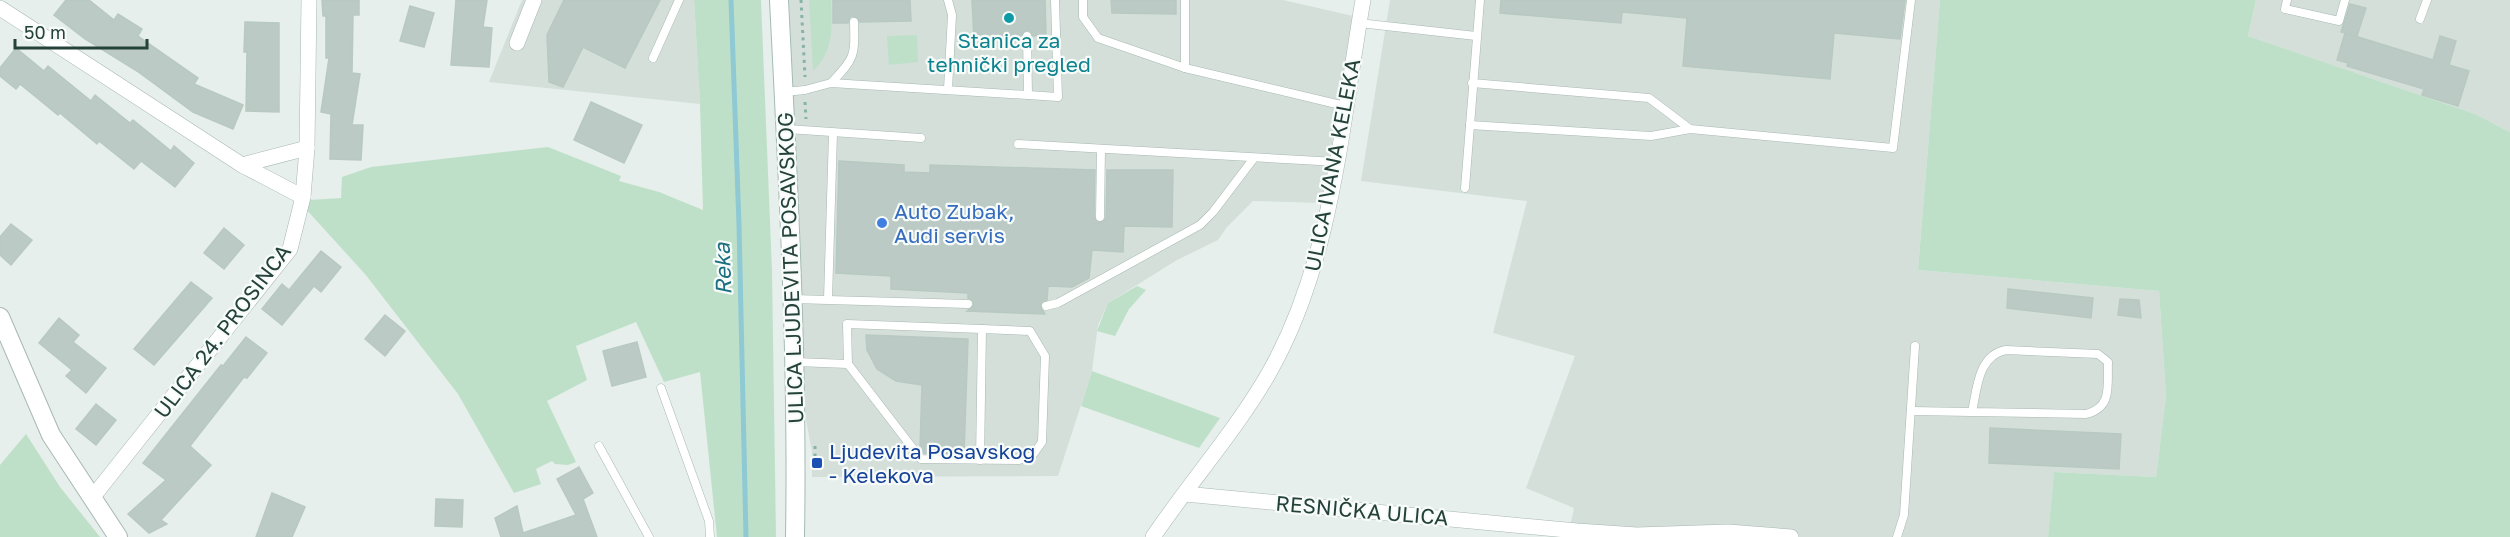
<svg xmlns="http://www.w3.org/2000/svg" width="2510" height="537" viewBox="0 0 2510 537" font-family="'Golos Text',sans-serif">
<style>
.built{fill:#d4dfda}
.green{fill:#bfe0c8}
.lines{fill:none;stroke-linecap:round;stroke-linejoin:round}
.stream{stroke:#8ec9d4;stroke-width:5}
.building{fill:#bbcac4;stroke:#b8c9c2;stroke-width:1.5}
.service-casing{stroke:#a8b8b2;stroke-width:9}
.minor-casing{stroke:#a8b8b2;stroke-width:16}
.tertiary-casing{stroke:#a8b8b2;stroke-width:20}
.secondary-casing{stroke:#a4bbb3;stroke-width:20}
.path{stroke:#86b3a5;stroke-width:3;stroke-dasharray:3 4.5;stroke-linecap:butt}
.service{stroke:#fff;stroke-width:8}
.minor{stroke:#fff;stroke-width:15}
.tertiary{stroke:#fff;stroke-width:18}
.secondary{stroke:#fff;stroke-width:18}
.culture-dot{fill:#0f9aa8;stroke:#f7fbf9;stroke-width:2}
.shop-dot{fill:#3f7fe0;stroke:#f7fbf9;stroke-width:2}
.transit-dot{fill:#1a4fb4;stroke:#f7fbf9;stroke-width:2}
.labels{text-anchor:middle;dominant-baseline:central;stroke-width:4.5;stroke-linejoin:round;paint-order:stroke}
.culture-label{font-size:21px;fill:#0d838f;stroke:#f7fbf9}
.street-label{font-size:21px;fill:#24423a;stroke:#f7fbf9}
.shop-label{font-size:21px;fill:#366cbe;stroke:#f7fbf9;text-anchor:start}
.transit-label{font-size:21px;fill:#164399;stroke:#f7fbf9;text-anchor:start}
.water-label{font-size:22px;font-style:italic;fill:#1c6f80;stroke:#f7fbf9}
</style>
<rect width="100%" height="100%" fill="#e6efeb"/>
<g class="built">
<polygon points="522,0 694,0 700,104 489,82"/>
<polygon points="789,0 1283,0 1353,16 1322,203 1253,201 1227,227 1218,240 1177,260 1108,303 1098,325 1092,371 1058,476 812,477 812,452 804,409 802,386 801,273"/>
<polygon points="1390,0 1940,0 1918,270 2159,291 2166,396 2156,477 2054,472 2048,537 1568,537 1574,508 1526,488 1575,356 1493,333 1527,201 1361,181"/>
<polygon points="2256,0 2510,0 2510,132 2475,114 2248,36"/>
</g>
<g class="green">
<polygon points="694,0 761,0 772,271 776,537 717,537 700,372 664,382 636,322 576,346 587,380 547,401 576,462 568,465 555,464 552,461 536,469 541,484 514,493 458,394 365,274 304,207 309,200 341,198 342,177 371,167 548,147 621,176 619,181 659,192 703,210 700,104"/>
<path d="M809 0H831C832 26 834 52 813 71Z"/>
<polygon points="1940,0 2256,0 2248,36 2475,114 2510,132 2510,537 2048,537 2054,472 2156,477 2166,396 2159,291 1918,270"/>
<polygon points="917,35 918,62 889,65 887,36"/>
<polygon points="1137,286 1146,290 1129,309 1115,336 1097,331 1108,303"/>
<polygon points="1092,371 1220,418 1199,448 1081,406"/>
<polygon points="26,434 60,487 100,537 0,537 0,465"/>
</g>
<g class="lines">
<polyline class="stream" points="731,0 739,225 746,537"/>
</g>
<g class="building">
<polygon points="66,0 89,0 114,20 118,14 142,29 138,36 198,78 194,84 243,105 233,129 193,112 137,71 85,39 54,15"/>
<polygon points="322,0 359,0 359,15 353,15 352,73 360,74 352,125 363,125 361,160 330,159 331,114 321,112 329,58 326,58 326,16 323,16"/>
<polygon points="456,0 487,0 483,27 492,28 489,67 451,65"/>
<polygon points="564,0 660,0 625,68 583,47 563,87 549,82 547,35"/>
<polygon points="833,0 910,0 911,21 860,22 854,16 850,17 848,23 833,23"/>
<polygon points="972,0 1045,0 1046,35 1033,36 1030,31 1026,30 1021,36 974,39"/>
<polygon points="1111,0 1176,0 1176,14 1112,13"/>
<polygon points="1501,0 1905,0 1900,39 1834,33 1830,79 1683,66 1687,18 1622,12 1621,23 1500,13"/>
<polygon points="2350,4 2366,8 2357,36 2341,32"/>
<polygon points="410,6 434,13 424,47 400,41"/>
<polygon points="245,22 279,23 279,112 246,111 247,52 244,52"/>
<polygon points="2345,33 2433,60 2440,36 2456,41 2449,65 2469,71 2458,106 2422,95 2424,89 2347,66 2348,63 2337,60"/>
<polygon points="16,48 44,71 48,66 91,101 95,95 130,123 133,120 171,151 174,146 194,163 175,187 141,161 134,169 99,141 97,144 60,113 58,115 20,84 16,89 0,76 0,68"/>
<polygon points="591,102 642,125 624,163 574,140"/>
<polygon points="839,161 904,165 904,172 930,173 930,165 1095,170 1094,217 1099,223 1106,218 1107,170 1173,170 1172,227 1124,226 1123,252 1092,250 1089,278 1072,287 1048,286 1047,300 1040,305 1045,314 967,311 974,305 973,301 968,298 968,293 891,289 891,276 836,273"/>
<polygon points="11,224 32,240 11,265 0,255 0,237"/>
<polygon points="224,228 244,245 224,269 204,253"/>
<polygon points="321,251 341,267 321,292 314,286 282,325 262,309 282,284 289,290"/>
<polygon points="191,282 212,298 154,365 134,349"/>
<polygon points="2008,289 2093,298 2091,318 2007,308"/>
<polygon points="2120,299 2139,300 2141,318 2118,315"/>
<polygon points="385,315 405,331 385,356 365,339"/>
<polygon points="59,318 79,335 73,342 106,368 86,393 66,376 72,370 39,343"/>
<polygon points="866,335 968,339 964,453 924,453 920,448 922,385 896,381 877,369 867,350"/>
<polygon points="246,337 267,353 247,378 244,377 190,446 211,465 161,520 167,524 149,533 128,514 166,480 143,463 221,365 223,366"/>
<polygon points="637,342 646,377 612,386 603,351"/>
<polygon points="96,404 116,420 96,445 76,429"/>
<polygon points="1990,428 2121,434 2119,469 1989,463"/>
<polygon points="579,467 593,493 583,499 597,537 501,537 495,518 517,506 523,533 576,515 557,479"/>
<polygon points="272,493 305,507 292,537 256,537"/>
<polygon points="436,499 463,500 462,527 435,526"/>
</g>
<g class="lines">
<g class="service-casing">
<g id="service">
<polyline points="948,0 952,15 948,89"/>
<polyline points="1083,0 1083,17 1098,38 1185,68 1345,106"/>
<polyline points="2287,0 2285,9 2339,21 2345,0"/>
<polyline points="2420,19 2427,0"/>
<polyline points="1359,23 1476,36"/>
<polyline points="653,58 679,0"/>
<polyline points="1185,68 1185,0"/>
<path d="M831 83C855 58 855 56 854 22"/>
<polyline points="1472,83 1649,98 1690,129"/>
<polyline points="784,92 805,90 831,83 1028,95 1027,36"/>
<polyline points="1028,95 1058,97 1055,0"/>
<polyline points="1470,125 1651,136 1690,129 1893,148 1911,0"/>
<polyline points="787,129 921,138"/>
<polyline points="1018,144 1337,162"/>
<polyline points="1465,188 1480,0"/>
<polyline points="1100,217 1101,149"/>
<polyline points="793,299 968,304"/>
<polyline points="828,299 833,133"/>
<polyline points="1046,306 1058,303 1200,225 1213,212 1254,158"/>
<polyline points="796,362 848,364 921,459 1019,460 1032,456 1042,442 1045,356 1030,331 982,329"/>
<polyline points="848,364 847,324 982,329 980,460"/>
<polyline points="661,388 709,521 710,537"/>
<path d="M1911 411 2086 414C2113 407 2107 386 2108 362L2098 354 2006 350C1978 355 1977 389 1972 412"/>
<polyline points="599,446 649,537"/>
<polyline points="1897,537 1904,515 1915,346"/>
</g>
</g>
<g class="minor-casing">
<g id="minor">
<polyline points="0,8 242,165 303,197"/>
<polyline points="517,43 534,0"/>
<polyline points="242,165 307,148"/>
<polyline points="1185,494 1577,531 1637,535 1728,532 1791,537"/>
<polyline points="92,498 290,249 303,197 307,148 309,0"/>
<path d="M1153 537C1190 482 1235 432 1269 373 1333 260 1341 126 1363 0"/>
</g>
</g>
<g class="tertiary-casing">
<polyline id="tertiary" points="0,317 51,435 118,537"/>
</g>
<g class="secondary-casing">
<path id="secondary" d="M779 0C788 179 798 358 795 537"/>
</g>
<g class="path">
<polyline points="801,0 805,77"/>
<polyline points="805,102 806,119"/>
<polyline points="815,446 815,460"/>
</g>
<use href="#service" class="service"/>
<use href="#minor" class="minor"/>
<use href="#tertiary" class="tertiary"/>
<use href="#secondary" class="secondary"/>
</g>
<circle class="culture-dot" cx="1009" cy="18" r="6"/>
<circle class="shop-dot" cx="882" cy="223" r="6"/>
<rect class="transit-dot" x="811" y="457" width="12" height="12" rx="3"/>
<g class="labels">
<g class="culture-label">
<text x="1009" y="40">Stanica za<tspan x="1009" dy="24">tehnički pregled</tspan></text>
</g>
<g class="street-label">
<text transform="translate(1332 165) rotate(-79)">ULICA IVANA KELEKA</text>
<text transform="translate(790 268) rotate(-92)">ULICA LJUDEVITA POSAVSKOG</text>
<text transform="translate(222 331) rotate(-53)">ULICA 24. PROSINCA</text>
<text transform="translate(1362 510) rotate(5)">RESNIČKA ULICA</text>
</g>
<g class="shop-label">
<text x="894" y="211">Auto Zubak,<tspan x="894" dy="24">Audi servis</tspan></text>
</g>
<g class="transit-label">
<text x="829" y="451">Ljudevita Posavskog<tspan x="829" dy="24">- Kelekova</tspan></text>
</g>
<g class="water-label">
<text transform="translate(722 269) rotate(-92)">Reka</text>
</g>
</g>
<path d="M15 39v9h132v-9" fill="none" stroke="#24423a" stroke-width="3"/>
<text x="24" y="39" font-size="18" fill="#24423a" stroke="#f7fbf9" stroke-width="4.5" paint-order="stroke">50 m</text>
</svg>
